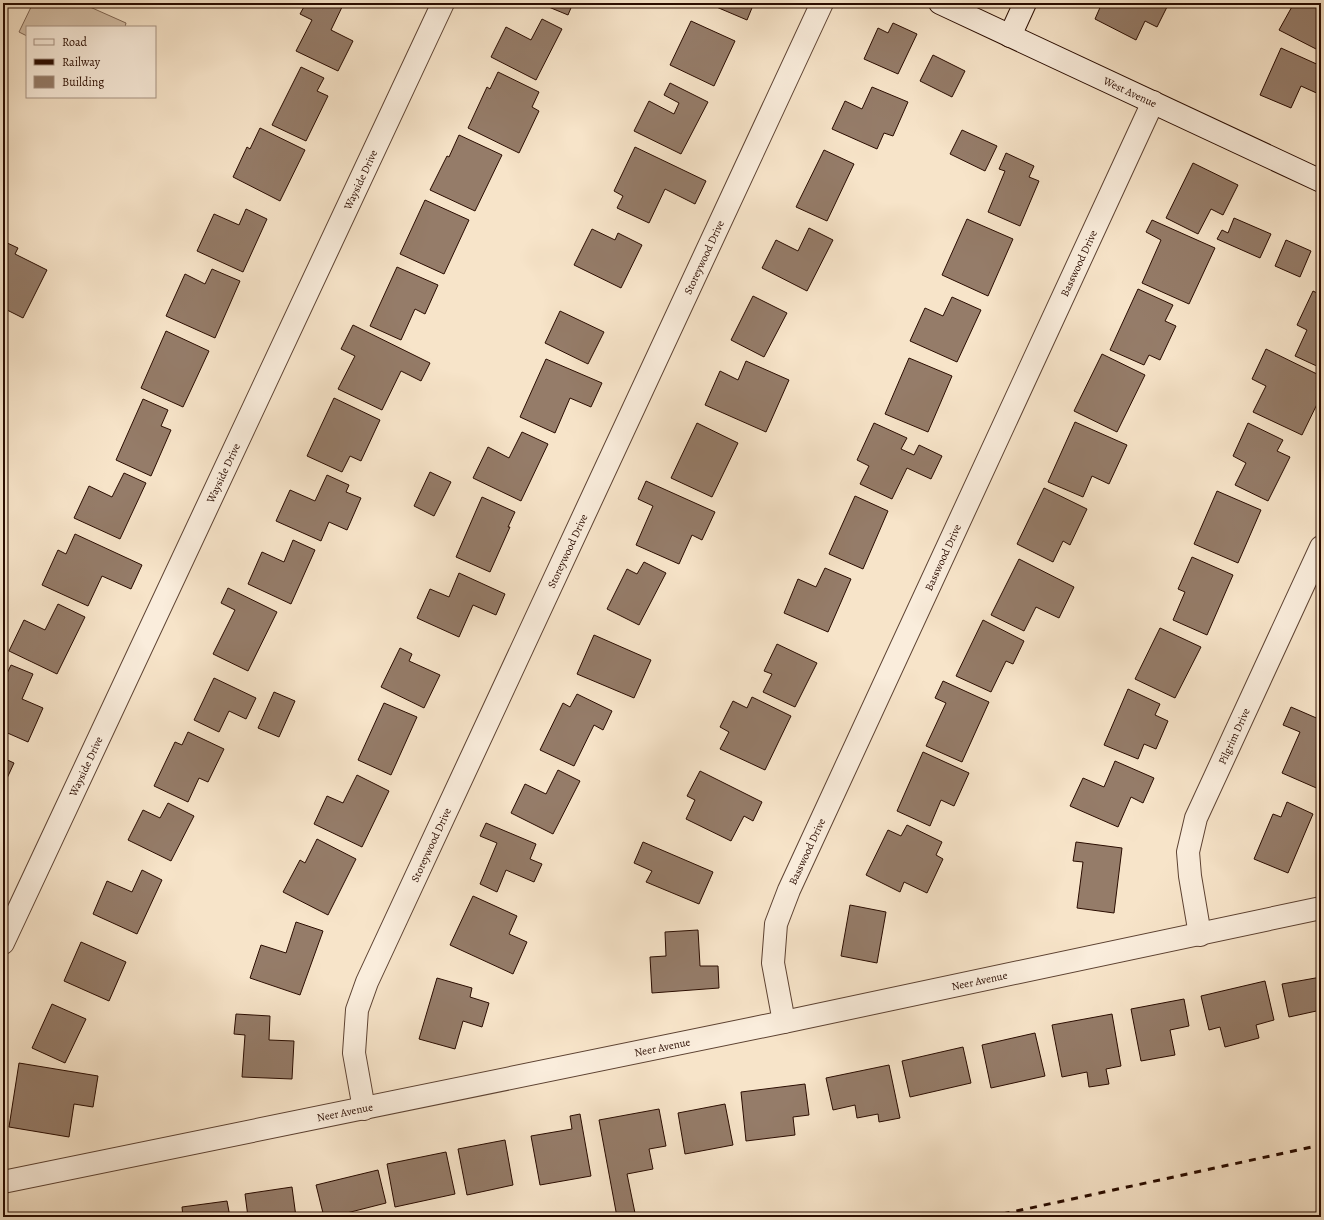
<svg xmlns="http://www.w3.org/2000/svg" width="1324" height="1220" viewBox="0 0 1324 1220" font-family="Alegreya,serif">
<style>
.green{fill:#d4bfa7;stroke:#7f6654}
.building{fill:#957c69;stroke:#2a0c00}
.lines{fill:none;stroke-linecap:round;stroke-linejoin:round}
.street-casing{stroke:#5d4232;stroke-width:24}
.secondary-casing{stroke:#2a0c00;stroke-width:24}
.street{stroke:#faeddc;stroke-width:22}
.secondary{stroke:#faeddc;stroke-width:22}
.rail{stroke:#2a0c00;stroke-width:3;stroke-dasharray:7 7;stroke-linecap:butt}
.labels{text-anchor:middle;dominant-baseline:central;stroke-width:3.5;stroke-linejoin:round;paint-order:stroke}
.street-label{font-size:11px;fill:#2a0c00;stroke:#faeddc}
</style>
<rect width="100%" height="100%" fill="#f7e4c9"/>
<filter id="stains"><feTurbulence type="fractalNoise" baseFrequency=".005" numOctaves="4"/><feColorMatrix values="0 0 0 0 .2 0 0 0 0 .09 0 0 0 0 .02 0 0 0 .5 -.17"/></filter>
<radialGradient id="worn" r=".72"><stop offset=".6" stop-color="#630" stop-opacity="0"/><stop offset="1" stop-color="#630" stop-opacity=".3"/></radialGradient>
<polygon class="green" points="33,3 81,3 126,23 125,27 27,27 27,36 19,32"/>
<g class="building">
<polygon points="306,3 340,3 343,5 331,30 353,41 338,71 296,51 312,20 300,14"/>
<polygon points="539,3 573,3 568,15"/>
<polygon points="707,3 754,3 747,20"/>
<polygon points="1102,3 1169,3 1157,27 1145,21 1136,40 1095,19"/>
<polygon points="1294,3 1321,3 1321,45 1318,50 1279,30"/>
<polygon points="542,19 562,29 536,80 491,57 506,27 531,40"/>
<polygon points="691,21 735,41 714,86 670,65"/>
<polygon points="893,23 917,34 898,74 864,59 878,28 888,33"/>
<polygon points="1281,48 1321,66 1321,95 1301,86 1291,108 1260,95"/>
<polygon points="933,55 965,71 952,97 920,81"/>
<polygon points="301,67 324,78 317,91 328,96 306,141 272,125"/>
<polygon points="498,72 539,92 532,107 539,111 519,153 468,128 487,87 490,89"/>
<polygon points="670,83 708,102 681,154 634,131 649,101 674,114 679,103 664,95"/>
<polygon points="872,87 908,102 893,136 884,133 877,149 832,129 845,101 862,109"/>
<polygon points="260,128 305,150 280,201 233,177 247,147 250,149"/>
<polygon points="962,130 997,146 985,171 950,154"/>
<polygon points="459,135 502,155 475,211 430,190 447,156 449,157"/>
<polygon points="635,147 706,181 695,204 665,189 649,223 617,208 623,196 614,191"/>
<polygon points="824,150 854,164 827,221 796,207"/>
<polygon points="1006,153 1034,166 1029,177 1039,181 1020,226 988,212 1005,171 999,169"/>
<polygon points="1193,163 1238,185 1223,215 1211,209 1198,234 1166,218"/>
<polygon points="425,200 469,220 444,274 400,254"/>
<polygon points="246,209 267,219 243,272 197,251 214,214 239,225"/>
<polygon points="1234,218 1271,234 1260,258 1217,239 1222,230 1228,233"/>
<polygon points="967,219 1013,239 988,296 942,275"/>
<polygon points="1152,220 1215,248 1189,304 1142,283 1161,240 1146,232"/>
<polygon points="809,228 833,240 807,291 762,268 776,240 798,251"/>
<polygon points="592,229 615,240 618,233 642,245 621,288 574,265"/>
<polygon points="1286,240 1311,251 1300,277 1275,266"/>
<polygon points="3,241 18,248 15,254 47,270 23,318 3,308"/>
<polygon points="397,267 438,285 425,314 415,309 401,340 370,326"/>
<polygon points="212,269 240,281 215,338 166,316 185,274 205,284"/>
<polygon points="1138,289 1173,305 1165,321 1176,326 1160,360 1149,355 1144,365 1110,350"/>
<polygon points="1313,291 1321,295 1321,368 1295,356 1307,330 1297,325"/>
<polygon points="753,296 787,313 764,357 731,340"/>
<polygon points="952,297 981,310 957,362 910,341 925,308 943,316"/>
<polygon points="560,311 604,332 588,364 545,343"/>
<polygon points="353,325 430,363 421,381 401,371 382,410 338,389 355,356 341,349"/>
<polygon points="166,331 209,351 183,407 141,388"/>
<polygon points="1266,349 1321,376 1321,396 1302,435 1253,412 1266,386 1252,379"/>
<polygon points="1102,354 1145,375 1117,432 1074,411"/>
<polygon points="909,358 952,376 928,432 885,414"/>
<polygon points="546,359 602,383 591,407 570,398 555,433 520,417"/>
<polygon points="746,361 789,380 766,432 705,405 720,371 738,380"/>
<polygon points="334,398 380,420 361,461 350,456 342,472 307,456"/>
<polygon points="143,399 168,410 161,426 171,430 151,476 116,460"/>
<polygon points="1075,422 1127,445 1109,484 1092,476 1083,497 1048,482"/>
<polygon points="697,423 738,443 712,497 671,478"/>
<polygon points="874,423 907,438 901,449 914,455 919,445 942,456 931,479 907,468 892,499 860,484 869,466 857,460"/>
<polygon points="1248,423 1283,440 1277,451 1290,457 1268,501 1235,485 1246,463 1233,456"/>
<polygon points="522,432 548,444 521,501 473,478 488,447 509,458"/>
<polygon points="430,472 451,482 434,516 414,506"/>
<polygon points="124,473 146,483 120,539 74,518 89,486 112,497"/>
<polygon points="327,475 349,485 346,492 361,498 347,530 329,522 321,541 276,521 290,490 315,501"/>
<polygon points="646,481 715,512 702,540 692,535 679,564 636,545 653,506 638,499"/>
<polygon points="1044,488 1087,509 1070,545 1063,541 1053,562 1017,544"/>
<polygon points="1217,491 1261,510 1238,563 1194,544"/>
<polygon points="855,496 888,511 863,569 829,554"/>
<polygon points="482,497 515,512 508,527 510,527 490,572 456,557"/>
<polygon points="75,534 142,565 131,589 102,576 88,606 42,585 58,550 66,554"/>
<polygon points="293,540 315,550 291,604 248,584 262,552 284,562"/>
<polygon points="1192,557 1233,575 1207,635 1173,620 1185,592 1178,589"/>
<polygon points="1019,559 1074,587 1059,618 1036,607 1024,631 991,615"/>
<polygon points="644,562 666,573 639,625 607,609 627,569 637,574"/>
<polygon points="825,568 851,579 828,632 784,613 798,579 816,587"/>
<polygon points="459,573 505,594 496,615 473,605 459,637 417,618 430,589 449,597"/>
<polygon points="228,588 277,612 248,671 213,654 235,610 221,603"/>
<polygon points="58,604 85,617 57,674 9,651 24,620 45,630"/>
<polygon points="983,620 1024,641 1013,664 1006,661 991,692 956,676"/>
<polygon points="1160,628 1201,647 1175,698 1135,679"/>
<polygon points="594,635 651,660 634,698 577,674"/>
<polygon points="777,644 817,663 795,707 763,692 772,674 764,671"/>
<polygon points="400,648 412,654 409,661 440,675 424,708 381,687"/>
<polygon points="11,665 33,674 22,699 43,708 28,742 3,731 3,682"/>
<polygon points="214,678 256,698 246,719 229,711 219,732 194,720"/>
<polygon points="943,681 989,702 962,762 926,746 946,703 935,698"/>
<polygon points="1128,689 1160,704 1155,715 1168,721 1156,749 1144,744 1138,759 1104,745"/>
<polygon points="274,692 295,701 279,737 258,728"/>
<polygon points="577,694 612,711 603,730 594,725 574,766 540,750 563,703 570,707"/>
<polygon points="752,697 791,716 765,770 720,749 729,732 720,727 733,701 747,708"/>
<polygon points="384,703 417,717 391,775 358,760"/>
<polygon points="1291,707 1321,720 1321,790 1282,773 1300,732 1283,725"/>
<polygon points="188,732 224,749 208,782 199,778 188,802 154,786 175,742 182,745"/>
<polygon points="923,752 969,773 954,806 941,800 930,826 897,811"/>
<polygon points="3,758 14,763 3,787"/>
<polygon points="1115,761 1154,778 1143,803 1131,797 1118,827 1070,806 1083,778 1104,787"/>
<polygon points="558,770 580,781 553,834 511,813 525,784 546,794"/>
<polygon points="700,771 762,802 753,821 744,816 731,841 686,819 695,800 687,796"/>
<polygon points="357,775 389,791 362,847 314,824 327,796 343,803"/>
<polygon points="1287,802 1313,814 1288,873 1254,859 1273,814 1281,817"/>
<polygon points="168,803 194,816 171,861 128,840 143,810 160,818"/>
<polygon points="486,823 536,844 530,859 542,864 534,882 506,870 497,892 480,884 497,843 480,836"/>
<polygon points="907,825 942,842 936,855 943,859 927,893 904,882 900,892 866,875 888,830 901,836"/>
<polygon points="317,839 356,859 328,915 283,892 300,860 305,863"/>
<polygon points="643,842 713,872 699,904 646,882 652,871 634,863"/>
<polygon points="1076,842 1122,848 1114,913 1077,908 1083,862 1073,861"/>
<polygon points="142,870 162,880 137,934 93,914 107,881 132,892"/>
<polygon points="473,896 517,916 509,934 527,942 513,974 450,945"/>
<polygon points="850,905 886,912 877,963 841,956"/>
<polygon points="296,922 323,931 300,995 250,978 261,945 286,953"/>
<polygon points="698,930 700,966 718,966 719,988 652,993 650,957 666,956 665,932"/>
<polygon points="81,942 126,962 109,1001 64,981"/>
<polygon points="1321,977 1321,1010 1289,1017 1282,984"/>
<polygon points="437,978 472,988 470,997 489,1003 482,1027 463,1021 455,1049 419,1039"/>
<polygon points="1265,981 1274,1020 1256,1025 1259,1038 1225,1047 1220,1027 1209,1030 1201,996"/>
<polygon points="1184,999 1189,1026 1170,1030 1175,1055 1141,1061 1131,1009"/>
<polygon points="52,1004 86,1019 65,1063 32,1048"/>
<polygon points="236,1014 270,1016 269,1040 294,1041 292,1079 242,1077 245,1035 234,1034"/>
<polygon points="1112,1014 1121,1066 1106,1069 1109,1084 1089,1087 1087,1072 1062,1077 1052,1025"/>
<polygon points="1035,1033 1045,1076 991,1088 982,1045"/>
<polygon points="963,1047 971,1083 910,1097 902,1061"/>
<polygon points="19,1063 98,1076 93,1107 74,1104 69,1137 9,1127"/>
<polygon points="889,1065 900,1118 879,1122 878,1114 857,1118 855,1105 833,1110 826,1078"/>
<polygon points="805,1084 809,1115 793,1117 795,1135 746,1141 741,1092"/>
<polygon points="725,1104 733,1145 685,1154 678,1113"/>
<polygon points="659,1109 666,1146 649,1149 653,1169 627,1174 635,1213 617,1217 599,1120"/>
<polygon points="580,1114 591,1176 540,1185 531,1136 572,1129 570,1116"/>
<polygon points="505,1140 513,1185 467,1195 458,1149"/>
<polygon points="446,1152 455,1194 395,1207 387,1164"/>
<polygon points="378,1170 386,1203 331,1217 324,1217 316,1185"/>
<polygon points="292,1187 296,1217 248,1217 245,1194"/>
<polygon points="227,1201 230,1217 183,1217 182,1207"/>
<polygon points="148,1213 149,1216 166,1213 167,1217 131,1217"/>
</g>
<g class="lines">
<g class="street-casing">
<g id="street">
<path id="s1" d="M1200 935 1190 876 1188 852 1196 818 1321 547"/>
<path id="s2" d="M3 943 443 3"/>
<path id="s3" d="M784 1022 773 963 776 924 789 890 1153 102"/>
<path id="s4" d="M364 1109 354 1053 357 1010 367 982 822 3"/>
<path id="s5" d="M3 1182 784 1022 1321 908"/>
</g>
</g>
<g class="secondary-casing">
<g id="secondary">
<path id="s6" d="M940 3 1321 181"/>
<polyline points="1010,36 1025,3"/>
</g>
</g>
<use href="#street" class="street"/>
<use href="#secondary" class="secondary"/>
<polyline class="rail" points="989,1217 1321,1145"/>
</g>
<g class="labels">
<g class="street-label">
<text stroke="none"><textPath href="#s6" startOffset="210">West Avenue</textPath></text>
<text stroke="none"><textPath href="#s2" startOffset="843">Wayside Drive</textPath></text>
<text stroke="none"><textPath href="#s4" startOffset="929">Storeywood Drive</textPath></text>
<text stroke="none"><textPath href="#s3" startOffset="826">Basswood Drive</textPath></text>
<text stroke="none"><textPath href="#s2" startOffset="519">Wayside Drive</textPath></text>
<text stroke="none"><textPath href="#s4" startOffset="605">Storeywood Drive</textPath></text>
<text stroke="none"><textPath href="#s3" startOffset="502">Basswood Drive</textPath></text>
<text stroke="none"><textPath href="#s1" startOffset="209">Pilgrim Drive</textPath></text>
<text stroke="none"><textPath href="#s2" startOffset="195">Wayside Drive</textPath></text>
<text stroke="none"><textPath href="#s4" startOffset="281">Storeywood Drive</textPath></text>
<text stroke="none"><textPath href="#s3" startOffset="178">Basswood Drive</textPath></text>
<text stroke="none"><textPath href="#s5" startOffset="997">Neer Avenue</textPath></text>
<text stroke="none"><textPath href="#s5" startOffset="673">Neer Avenue</textPath></text>
<text stroke="none"><textPath href="#s5" startOffset="349">Neer Avenue</textPath></text>
</g>
</g>
<rect width="1324" height="1220" fill="none" stroke="#f7e4c9" stroke-width="16"/>
<rect x="4" y="4" width="1316" height="1212" fill="none" stroke="#2a0c00" stroke-width="2"/>
<rect x="8" y="8" width="1308" height="1204" fill="none" stroke="#2a0c00"/>
<rect x="26" y="26" width="130" height="72" fill="#faeddc" stroke="#a79384"/>
<rect x="34" y="39" width="20" height="6" fill="#faeddc" stroke="#a79384"/>
<text x="62" y="46" font-size="12" fill="#2a0c00">Road</text>
<rect x="34" y="59" width="20" height="6" fill="#2a0c00" stroke="#a79384"/>
<text x="62" y="66" font-size="12" fill="#2a0c00">Railway</text>
<rect x="34" y="76" width="20" height="12" fill="#957c69" stroke="#a79384"/>
<text x="62" y="86" font-size="12" fill="#2a0c00">Building</text>
<rect width="100%" height="100%" filter="url(#stains)"/>
<rect width="100%" height="100%" fill="url(#worn)"/>
</svg>
